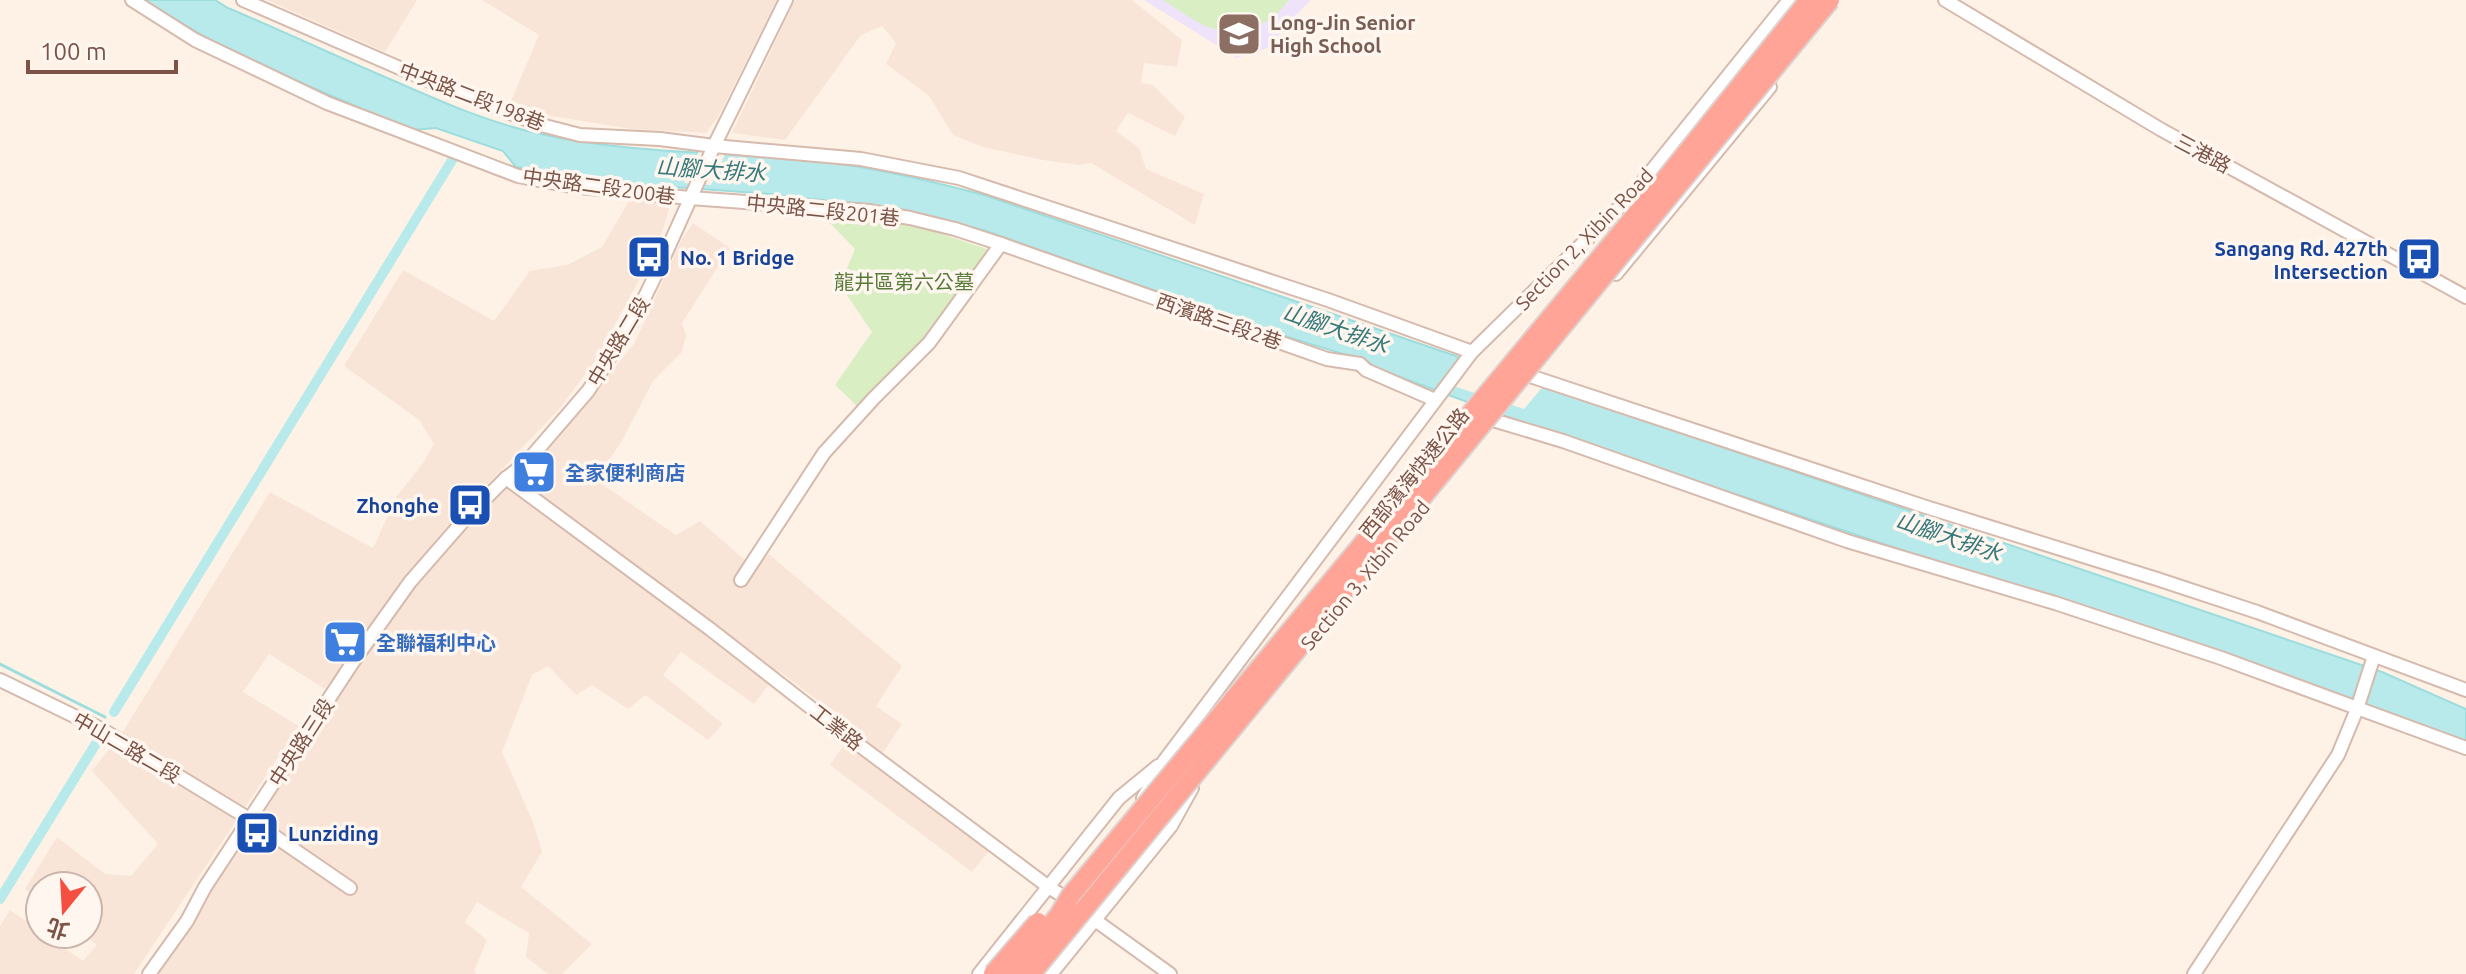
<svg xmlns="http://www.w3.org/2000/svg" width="2466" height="974" viewBox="0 0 2466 974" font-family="Ubuntu,'Noto Sans TC',sans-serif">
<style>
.residential{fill:#f9e5d7}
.education{fill:#efe3fb}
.green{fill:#daeec3}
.water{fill:#b8eaeb;stroke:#9dddde;stroke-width:2}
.pier{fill:#fef2e6}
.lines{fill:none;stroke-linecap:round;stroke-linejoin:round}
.stream{stroke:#9dddde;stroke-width:3}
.canal{stroke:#b8eaeb;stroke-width:10}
.minor-casing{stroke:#d5baad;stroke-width:16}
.minor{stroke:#fff;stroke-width:12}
.highway-bridge-casing{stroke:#ddd2cf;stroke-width:22;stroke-linecap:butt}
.highway-bridge{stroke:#ffa497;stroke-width:18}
.labels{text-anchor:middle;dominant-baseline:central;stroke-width:7;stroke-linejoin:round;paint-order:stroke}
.education-label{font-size:20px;font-weight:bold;fill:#785e54;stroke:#fff6ef;text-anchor:start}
.street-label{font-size:20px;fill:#7b5347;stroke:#fff6ef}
.transit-label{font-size:20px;font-weight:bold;fill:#164399;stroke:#fff6ef;text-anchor:end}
.park-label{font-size:20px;fill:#587c3c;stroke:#fff6ef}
.shop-label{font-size:20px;font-weight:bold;fill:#366cbe;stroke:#fff6ef;text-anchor:start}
.water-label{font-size:22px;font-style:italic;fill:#36797b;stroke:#fff6ef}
</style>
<rect width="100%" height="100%" fill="#fef2e6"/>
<g class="residential">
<polygon points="267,0 417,0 385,52"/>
<polygon points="482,0 777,0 718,117 706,133 632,129 551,116 511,101 539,35"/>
<polygon points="795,0 1132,0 1182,40 1177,67 1144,63 1141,83 1153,85 1185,117 1175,136 1128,113 1116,131 1139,148 1146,169 1204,194 1195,225 1091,163 1078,165 1043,160 983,147 953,135 929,96 886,64 896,43 882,26 861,35 785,140 732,133"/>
<polygon points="633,194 671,203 658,245 595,361 560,408 448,526 397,587 325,689 269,654 243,692 299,726 134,974 0,974 0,926 10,910 40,931 40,934 44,934 83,961 97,945 83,934 88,934 88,886 40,886 40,901 25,889 57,837 105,874 131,876 158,844 92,771 124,730 270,492 373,548 397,496 423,463 434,444 419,420 344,366 403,270 494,321 530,271 567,265 602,247"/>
<polygon points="693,223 730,248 682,323 686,336 682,352 653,381 623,439 596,480 676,535 700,521 753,567 769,554 902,666 876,706 902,724 884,751 876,759 993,846 972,872 830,765 855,729 779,671 754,704 681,652 663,675 723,724 708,740 645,695 628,709 592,685 576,695 548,666 532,675 502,752 533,822 542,852 521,887 592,944 562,974 548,974 526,957 529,933 477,902 465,922 487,940 474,971 476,974 154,974 406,594 471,521 561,431 634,344 682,239"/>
</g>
<polygon class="education" points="1144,0 1311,0 1290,21 1270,47 1237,58"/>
<g class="green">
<path d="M1163 0H1289C1284 6 1278 13 1272 18 1255 29 1224 35 1205 26 1191 19 1177 9 1163 0Z"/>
<polygon points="826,219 915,225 990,250 913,364 862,411 835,385 872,332 840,285 855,249"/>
</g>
<path class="water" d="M143 0H215L228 8C285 32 342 59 399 83 444 103 488 122 536 133 618 152 704 152 788 158 855 163 919 178 984 195L2382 672 2466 709V749L2210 654 1513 419 1373 367 1369 362 1263 329 983 230 891 208 770 194 617 183 516 167 503 151 436 128 412 130 306 85 207 38Z"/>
<g class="pier">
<polygon points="700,149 727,150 711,185 684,183"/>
<polygon points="1469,357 1546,383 1524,409 1447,384"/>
</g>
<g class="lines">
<polyline class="stream" points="0,664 105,717"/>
<g class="canal">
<polyline points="114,712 454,157"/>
<polyline points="0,899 100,737"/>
</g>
<g class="minor-casing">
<g id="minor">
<polyline points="132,0 195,40 327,103 518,176 570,186 690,198 869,211 910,218 955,229 1001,244 1327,359 1360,364 1366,370 1435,400"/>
<polyline points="243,0 448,89 541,125 580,135 660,139 714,146 861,159 959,178 1328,300 1472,352"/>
<polyline points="1945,0 2160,129 2466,297"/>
<polyline points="1616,274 1770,87"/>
<polyline points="1530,376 1926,507 2157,579 2257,612 2466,690"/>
<polyline points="1493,420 1563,441 1847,541 2055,603 2221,658 2466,748"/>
<polyline points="506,478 710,629 851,739 1050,888 1074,903"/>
<polyline points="741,580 824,453 874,398 929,343 1001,244"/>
<polyline points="0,680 103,730 251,820 350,888"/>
<polyline points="1143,798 1164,761 1472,352 1632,195 1789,0"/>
<polyline points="1088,915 1170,974"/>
<polyline points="149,974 187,921 205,887 355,659 410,582 465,519 506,478 526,463 588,391 632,323 659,268 714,146 786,0"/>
<polyline points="979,974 1119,798 1158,766"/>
<polyline points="1051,974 1171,826 1192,788"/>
<polyline points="2194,974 2338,755 2357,709 2374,656"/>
</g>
</g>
<use href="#minor" class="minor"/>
<g class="highway-bridge-casing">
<g id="highway-bridge">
<polyline points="993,974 1038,922"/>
<polyline points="1011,974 1059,915 1071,895 1659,187 1809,0"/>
<polyline points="1031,974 1830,0"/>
</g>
</g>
<use href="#highway-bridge" class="highway-bridge"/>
</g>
<defs>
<g id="school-square" transform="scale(2.3)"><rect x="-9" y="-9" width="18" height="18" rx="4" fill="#8d6e63" stroke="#fff6ef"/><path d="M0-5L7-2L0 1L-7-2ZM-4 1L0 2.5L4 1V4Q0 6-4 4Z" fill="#fff"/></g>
<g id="bus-square" transform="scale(2.3)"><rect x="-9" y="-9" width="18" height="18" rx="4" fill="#1a4fb4" stroke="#fff6ef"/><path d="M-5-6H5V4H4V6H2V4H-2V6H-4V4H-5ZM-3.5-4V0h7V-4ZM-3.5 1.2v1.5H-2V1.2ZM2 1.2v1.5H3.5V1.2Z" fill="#fff"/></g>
<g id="supermarket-square" transform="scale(2.3)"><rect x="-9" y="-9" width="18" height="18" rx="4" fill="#3f7fe0" stroke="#fff6ef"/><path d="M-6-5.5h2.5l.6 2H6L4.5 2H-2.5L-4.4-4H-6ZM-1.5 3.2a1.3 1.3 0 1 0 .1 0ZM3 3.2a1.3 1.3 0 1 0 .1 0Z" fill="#fff"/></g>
</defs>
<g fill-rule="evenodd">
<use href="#school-square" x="1239" y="34"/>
<use href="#bus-square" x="649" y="257"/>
<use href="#bus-square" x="2419" y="259"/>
<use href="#supermarket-square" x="534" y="472"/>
<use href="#bus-square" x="470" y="505"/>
<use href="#supermarket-square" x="345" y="642"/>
<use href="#bus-square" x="257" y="833"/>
</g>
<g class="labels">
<g class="education-label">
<text x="1270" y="22">Long-Jin Senior<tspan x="1270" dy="23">High School</tspan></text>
</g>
<g class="street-label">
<text transform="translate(472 96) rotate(21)">中央路二段198巷</text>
<text transform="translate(2203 153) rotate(28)">三港路</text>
<text transform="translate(599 186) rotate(8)">中央路二段200巷</text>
<text transform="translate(823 210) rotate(6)">中央路二段201巷</text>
<text transform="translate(1584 239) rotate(-46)">Section 2, Xibin Road</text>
<text transform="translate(1219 321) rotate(19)">西濱路三段2巷</text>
<text transform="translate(618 341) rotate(-59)">中央路二段</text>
<text transform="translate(1414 473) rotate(-51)">西部濱海快速公路</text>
<text transform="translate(1365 575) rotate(-50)">Section 3, Xibin Road</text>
<text transform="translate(837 727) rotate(38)">工業路</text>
<text transform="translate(301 742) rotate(-57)">中央路三段</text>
<text transform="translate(127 747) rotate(30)">中山二路二段</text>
</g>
<g class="transit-label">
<text x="2388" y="248">Sangang Rd. 427th<tspan x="2388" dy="23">Intersection</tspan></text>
<text x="680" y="257" text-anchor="start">No. 1 Bridge</text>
<text x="439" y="505">Zhonghe</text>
<text x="288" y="833" text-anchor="start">Lunziding</text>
</g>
<g class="park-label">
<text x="904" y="281">龍井區第六公墓</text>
</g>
<g class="shop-label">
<text x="565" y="472">全家便利商店</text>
<text x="376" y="642">全聯福利中心</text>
</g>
<g class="water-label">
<text transform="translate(711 169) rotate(4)">山腳大排水</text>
<text transform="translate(1336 328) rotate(19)">山腳大排水</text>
<text transform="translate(1949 536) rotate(19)">山腳大排水</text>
</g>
</g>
<g transform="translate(64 910) rotate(198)"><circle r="38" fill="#fff6ef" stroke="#cab5ac" stroke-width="2"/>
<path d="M0-6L14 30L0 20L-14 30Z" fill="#f44f40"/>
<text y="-12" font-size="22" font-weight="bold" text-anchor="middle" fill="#7b5347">北</text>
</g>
<path d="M28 60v12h148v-12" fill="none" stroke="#7b5347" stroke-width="4"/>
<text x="40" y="60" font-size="24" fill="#7b5347" stroke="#fff6ef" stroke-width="6" paint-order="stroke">100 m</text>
</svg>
